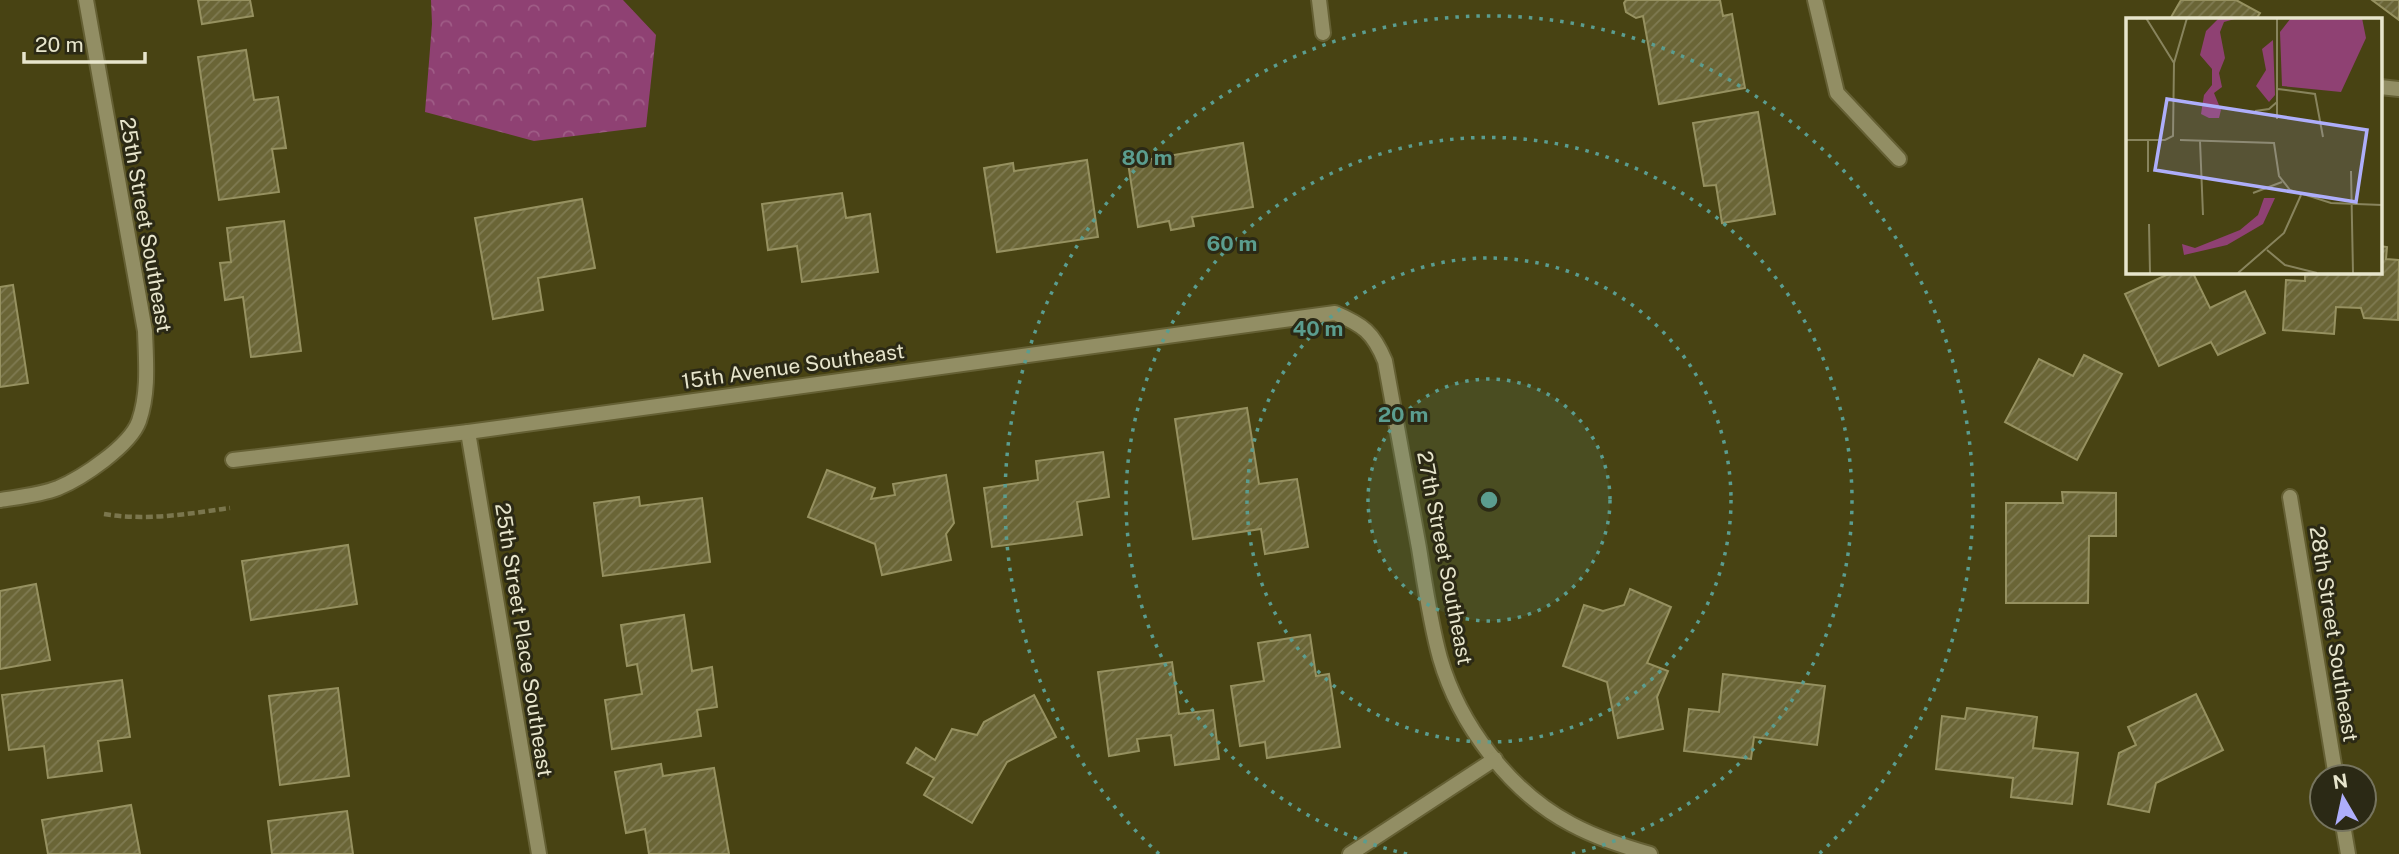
<svg xmlns="http://www.w3.org/2000/svg" width="2399" height="854" viewBox="0 0 2399 854" font-family="'Public Sans',sans-serif">
<style>
.forest{fill:url(#forest-crowns)}
.building{fill:url(#building-hatch);stroke:#969160;stroke-width:2}
.lines{fill:none;stroke-linecap:round;stroke-linejoin:round}
.service-casing{stroke:#656034;stroke-width:18}
.minor-casing{stroke:#656034;stroke-width:18}
.path{stroke:#7a764d;stroke-width:4.5;stroke-dasharray:7 3.5;stroke-linecap:butt}
.service{stroke:#928e64;stroke-width:14}
.minor{stroke:#928e64;stroke-width:14}
.ring{fill:none;stroke:#5b9d8f;stroke-width:3.5;stroke-dasharray:3.5 7}
.labels{text-anchor:middle;dominant-baseline:central;stroke-width:6;stroke-linejoin:round;paint-order:stroke}
.street-label{font-size:21px;fill:#e7e5cc;stroke:#2b2915}
.inset-road{fill:none;stroke:#88845d;stroke-width:2}
.view{fill:#aeaefb;fill-opacity:0.15;stroke:#aeaefb;stroke-width:3.5}
.inset-edge{fill:none;stroke:#e7e5cc;stroke-width:3.5}
.centre{fill:#5b9d8f;stroke:#2b2915;stroke-width:3.5}
.ring-label{font-size:21px;text-anchor:middle;font-weight:bold;fill:#5b9d8f;stroke:#2b2915;stroke-width:6;stroke-linejoin:round;paint-order:stroke}
</style>
<defs>
<pattern id="forest-crowns" width="20" height="18" patternUnits="userSpaceOnUse" patternTransform="scale(1.75)"><rect width="20" height="18" fill="#8f4173"/><path d="M2 6a3 3 0 1 1 6 0M12 15a3 3 0 1 1 6 0" fill="none" stroke="#9f5c86"/></pattern>
<pattern id="building-hatch" width="6" height="6" patternUnits="userSpaceOnUse" patternTransform="scale(1.75)"><rect width="6" height="6" fill="#6a6536"/><path d="M-1 1l2-2M0 6l6-6M5 7l2-2" fill="none" stroke="#7f7b52"/></pattern>
</defs>
<rect width="100%" height="100%" fill="#484313"/>
<polygon class="forest" points="431,0 623,0 656,35 646,127 534,141 425,112 432,24"/>
<g class="building">
<polygon points="198,0 250,0 253,16 202,24"/>
<polygon points="1626,0 1720,0 1723,16 1732,14 1745,88 1659,104 1643,16 1636,18 1626,12 1624,3"/>
<polygon points="2181,0 2236,0 2260,13 2256,19 2170,19"/>
<polygon points="2372,0 2399,0 2399,20"/>
<polygon points="246,50 254,100 278,97 286,148 272,149 279,192 219,200 198,57"/>
<polygon points="1758,112 1775,214 1722,223 1716,185 1704,186 1693,123"/>
<polygon points="1243,143 1253,207 1192,217 1194,226 1171,230 1169,221 1138,227 1128,163"/>
<polygon points="1087,160 1098,237 997,252 984,168 1013,163 1014,171"/>
<polygon points="842,193 846,218 870,214 878,272 802,282 797,246 768,250 762,204"/>
<polygon points="582,199 595,268 538,278 543,310 493,319 475,218"/>
<polygon points="284,221 301,351 251,357 243,297 225,300 220,263 231,262 227,228"/>
<polygon points="2380,246 2387,247 2386,259 2399,260 2398,320 2364,318 2361,308 2336,307 2334,334 2283,330 2286,280 2305,281 2305,271 2380,271"/>
<polygon points="2175,271 2192,271 2210,308 2245,291 2265,333 2218,355 2211,342 2159,366 2125,294"/>
<polygon points="13,285 28,383 0,387 0,287"/>
<polygon points="2084,355 2122,374 2077,460 2005,422 2039,359 2073,376"/>
<polygon points="1247,408 1259,484 1297,479 1308,547 1265,554 1261,529 1193,539 1175,419"/>
<polygon points="1103,452 1109,497 1077,502 1082,535 992,547 984,488 1038,480 1036,461"/>
<polygon points="827,470 875,488 871,499 895,495 893,484 946,475 954,523 946,534 951,560 882,575 875,544 808,517"/>
<polygon points="2062,492 2116,493 2116,536 2089,536 2088,603 2006,603 2006,503 2063,503"/>
<polygon points="639,497 640,506 702,498 710,562 603,576 594,503"/>
<polygon points="348,545 357,604 251,620 242,561"/>
<polygon points="36,584 50,660 0,669 0,591"/>
<polygon points="1630,589 1671,607 1647,663 1668,671 1657,697 1663,729 1618,738 1607,682 1563,666 1584,605 1603,611 1624,605"/>
<polygon points="684,615 692,671 712,667 717,707 697,710 701,736 612,749 605,700 642,694 637,664 627,666 621,625"/>
<polygon points="1310,635 1316,676 1329,674 1340,747 1267,758 1265,742 1240,746 1231,686 1264,681 1258,643"/>
<polygon points="1172,662 1179,714 1213,710 1219,759 1175,765 1171,735 1137,739 1139,751 1109,756 1098,672"/>
<polygon points="1723,674 1825,686 1817,745 1754,737 1751,759 1684,751 1689,709 1719,712"/>
<polygon points="122,680 130,737 98,741 102,771 48,778 44,746 9,750 2,695"/>
<polygon points="338,688 349,776 280,785 269,696"/>
<polygon points="2196,694 2223,750 2156,783 2149,812 2108,804 2119,753 2136,745 2128,727"/>
<polygon points="1034,695 1056,737 1007,762 972,823 924,795 934,778 907,763 916,748 935,760 952,729 977,735 984,722"/>
<polygon points="1967,708 2037,717 2033,748 2078,753 2072,804 2011,797 2013,778 1936,769 1942,716 1965,719"/>
<polygon points="661,764 663,776 714,768 729,854 649,854 645,829 626,833 615,772"/>
<polygon points="131,805 140,854 48,854 42,820"/>
<polygon points="347,811 353,854 272,854 268,821"/>
</g>
<g class="lines">
<g class="service-casing">
<polyline id="service" points="2380,87 2399,89"/>
</g>
<g class="minor-casing">
<g id="minor">
<polyline points="1319,0 1323,33"/>
<polyline points="1815,0 1837,93 1899,159"/>
<polyline points="468,432 539,854"/>
<path d="M233 460 468 432 1335 313C1363 325 1373 332 1385 361 1396 423 1408 486 1419 548 1425 585 1430 622 1440 658 1459 724 1510 792 1571 824 1597 838 1623 846 1650 854"/>
<polyline points="2290,497 2336,777"/>
<path d="M0 500C19 497 40 495 58 488 82 478 130 446 139 421 149 392 146 361 145 331L86 0"/>
<polyline points="2342,819 2348,854"/>
<polyline points="1350,854 1495,759"/>
</g>
</g>
<path class="path" d="M104 514C146 521 188 514 230 508"/>
<use href="#service" class="service"/>
<use href="#minor" class="minor"/>
</g>
<circle cx="1489" cy="500" r="121" fill="#5b9d8f" fill-opacity=".12"/>
<g class="ring">
<circle cx="1489" cy="500" r="121"/>
<circle cx="1489" cy="500" r="242"/>
<path d="M1407 854A363 363 0 1 1 1571 854"/>
<path d="M1159 854A484 484 0 1 1 1819 854"/>
</g>
<g class="labels">
<g class="street-label">
<text transform="translate(146 225) rotate(80)">25th Street Southeast</text>
<text transform="translate(793 366) rotate(-8)">15th Avenue Southeast</text>
<text transform="translate(1445 558) rotate(79)">27th Street Southeast</text>
<text transform="translate(2334 634) rotate(81)">28th Street Southeast</text>
<text transform="translate(524 640) rotate(81)">25th Street Place Southeast</text>
</g>
</g>
<g transform="translate(2126 18)">
<rect width="256" height="256" fill="#484313"/>
<path d="M93 0H112L98 4 94 14 99 40 93 55 96 69 88 75 95 92 93 100H83L75 96 78 77 86 67V51L74 37 80 13ZM165 0H236L240 20 215 74 156 68 154 14ZM147 22 149 77 143 84 130 68 140 52 136 31ZM138 180H149L137 206 101 227 58 237 56 226 69 230 114 212 132 197Z" fill="#8f4173"/>
<path class="inset-road" d="M20 0 48 45M255 0 256 52M152 71 189 76 197 119M129 93 143 91 151 84M151 101V0M0 122H39L47 118 48 45 61 0M22 122V154M54 122 148 125 153 158 164 172 205 185 256 187M74 123 77 197M225 153 227 255M127 175 156 164M23 206 24 255M141 232 159 247 191 255M112 255 158 215 175 177"/>
<path class="view" d="M41 81 241 112 230 184 29 152Z"/>
<rect width="256" height="256" class="inset-edge"/>
</g>
<circle cx="1489" cy="500" r="10" class="centre"/>
<g class="ring-label">
<text x="1147" y="165">80 m</text>
<text x="1232" y="251">60 m</text>
<text x="1318" y="336">40 m</text>
<text x="1403" y="422">20 m</text>
</g>
<g transform="translate(2343 798) rotate(351)"><circle r="33" fill="#2b2915" stroke="#76745e" stroke-width="2"/>
<path d="M0-5L12 26L0 18L-12 26Z" fill="#aeaefb"/>
<text y="-10" font-size="19" font-weight="bold" text-anchor="middle" fill="#e7e5cc">N</text>
</g>
<path d="M24 52v10h121v-10" fill="none" stroke="#e7e5cc" stroke-width="3.5"/>
<text x="35" y="52" font-size="21" fill="#e7e5cc" stroke="#2b2915" stroke-width="5" paint-order="stroke">20 m</text>
</svg>
